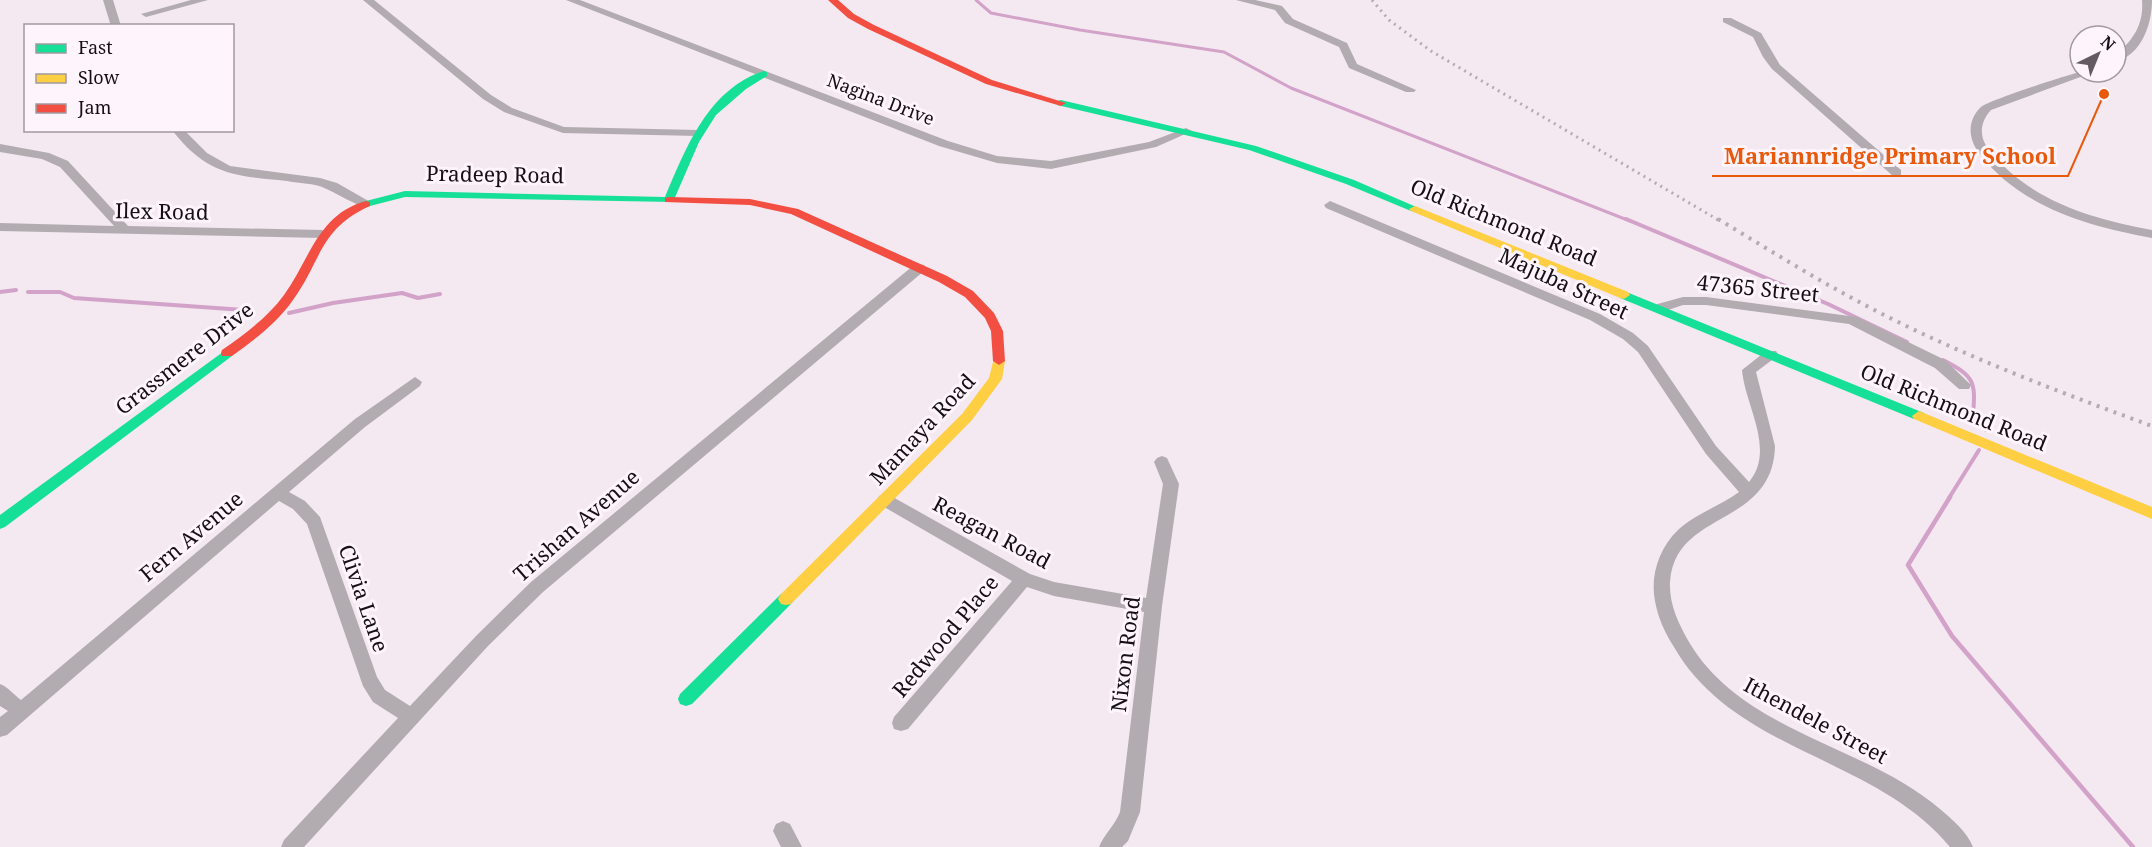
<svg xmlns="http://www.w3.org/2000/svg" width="2152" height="847" viewBox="0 0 2152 847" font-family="'Noto Serif',serif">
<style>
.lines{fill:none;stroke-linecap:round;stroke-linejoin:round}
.stream-far2{stroke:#d2a2c9;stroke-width:3}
.stream-far1{stroke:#d2a2c9;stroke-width:4}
.stream{stroke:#d2a2c9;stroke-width:4.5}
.street{fill:#b2acb0;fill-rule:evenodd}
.fast{fill:#16e098;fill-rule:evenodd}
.slow{fill:#ffcf43;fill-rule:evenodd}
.jam{fill:#f24e42;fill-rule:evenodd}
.rail-far1{stroke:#b3acb1;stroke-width:3;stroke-dasharray:2 4.5;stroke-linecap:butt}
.rail{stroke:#b3acb1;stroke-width:4;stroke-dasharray:3 6;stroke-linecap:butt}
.labels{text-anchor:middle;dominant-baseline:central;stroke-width:6;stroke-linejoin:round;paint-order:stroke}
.far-street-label{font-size:18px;fill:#160f15;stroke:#fef5fc}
.street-label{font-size:21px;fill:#160f15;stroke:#fef5fc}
.leader{fill:none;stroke:#e8590c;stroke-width:2}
.callout-dot{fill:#e8590c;stroke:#fef5fc;stroke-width:2}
.callout-label{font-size:22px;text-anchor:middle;font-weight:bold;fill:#e8590c;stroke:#fef5fc;stroke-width:6;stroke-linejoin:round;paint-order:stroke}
</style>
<rect width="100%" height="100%" fill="#f4e8f1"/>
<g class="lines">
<polyline class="stream-far2" points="976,0 991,13 1080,30 1224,52 1291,88 1630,221"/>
<g class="stream-far1">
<polyline points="1626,219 1828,304 1907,342"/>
<polyline points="0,292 16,290"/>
<polyline points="28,292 60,292 74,298 244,310"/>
<polyline points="289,313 333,303 402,293 418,298 440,294"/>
<path d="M1943 360C1974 376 1976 381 1973 415L1986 430"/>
<polyline points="1949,498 1979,450"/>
</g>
<polyline class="stream" points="1950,497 1908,565 1952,636 2133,847"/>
<g class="street">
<polygon points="103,0 113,0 121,26 111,26"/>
<polygon points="191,0 208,0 146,17 141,14"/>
<polygon points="363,0 374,0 491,95 512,108 564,127 698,130 704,133 698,136 563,133 504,112 483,99"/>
<polygon points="566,0 580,0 948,141 997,156 1051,161 1149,142 1186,128 1192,131 1156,147 1051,169 997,163 939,146"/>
<polygon points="1236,0 1255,0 1282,6 1293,19 1347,43 1357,64 1416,90 1414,92 1406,92 1349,68 1339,47 1285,23 1275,10"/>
<path d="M2142 0H2152C2152 24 2142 54 2116 62V54C2134 40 2144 23 2142 0Z"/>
<polygon points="1723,18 1731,18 1761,33 1780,65 1901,170 1901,176 1893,176 1772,69 1763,57 1753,37 1723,22"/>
<path d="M2080 72H2094L1991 110C1979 123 1979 138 1990 151 2030 201 2092 219 2152 230V238C2087 226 2020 207 1979 153 1968 139 1967 120 1981 107 1990 100 2067 75 2080 72Z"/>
<path d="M172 130H184L207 153 230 166 320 178 337 183 372 203 370 206C358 209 333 190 319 186 309 183 297 183 287 181 234 176 207 175 172 130Z"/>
<polygon points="0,144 49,153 68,161 128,226 322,230 328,234 322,238 0,231 0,223 114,226 60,167 42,159 0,152"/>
<path d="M1330 201 1600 314 1633 333 1648 346 1716 446 1749 482C1776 449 1745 406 1742 370L1766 351H1776L1778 354 1776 357 1756 372 1775 446C1773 528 1675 509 1670 582 1669 604 1678 623 1689 642 1743 733 1864 744 1940 809 1953 820 1967 832 1973 847H1950C1875 756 1735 753 1674 647 1665 633 1658 618 1655 601 1650 576 1659 548 1678 530 1695 514 1720 506 1739 492L1706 454 1638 352 1623 339 1590 320 1326 208 1324 205Z"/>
<path d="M919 264 924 265 926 268 924 271 543 592 488 646 304 847H281L284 840 398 718 373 702 363 686 307 524 293 509 279 501 7 735 0 737V717L8 711 0 706V684C8 687 14 695 21 700L355 419 415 377 422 382 420 386 365 427 289 492 305 501 320 517 377 677 385 690 410 706 476 636 531 582 914 265Z"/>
<polygon points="1683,297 1706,297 1857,317 1945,360 1971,385 1969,389 1959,389 1935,368 1849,324 1706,305 1683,305 1659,313 1652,308 1654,305"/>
<path d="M1162 456 1167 458 1179 484 1162 606 1140 812 1128 841 1122 847H1099C1104 834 1114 827 1120 812L1144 612 1054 596 1027 587 908 729 901 731 894 729 892 723 894 717 1012 581 879 504 877 500 879 496 885 494 891 496 1030 574 1054 582 1146 598 1163 484 1154 462 1157 458Z"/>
<polygon points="783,821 790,824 802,847 781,847 773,831 776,824"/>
</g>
<g class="fast">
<path d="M764 71 767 72V76L746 89 716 115 699 142 673 202 405 197 366 207 360 204 362 202 405 191 665 197C686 148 708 89 764 71Z"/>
<polygon points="1061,100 1256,146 1354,180 1421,209 1415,212 1411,211 1346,184 1249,150 1057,105 1057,101"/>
<polygon points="1624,291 1924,413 1926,416 1924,419 1914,419 1620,298 1618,295"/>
<polygon points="227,349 232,350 233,353 232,356 5,527 0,529 0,515"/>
<polygon points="786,593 791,594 794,599 791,604 692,704 686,706 680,704 678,699 680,694 781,594"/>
</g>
<g class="slow">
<polygon points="1415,206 1628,292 1630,295 1624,299 1620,298 1411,211 1409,209"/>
<polygon points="999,357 1005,361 1002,379 972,420 791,604 786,605 781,604 778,599 781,594 962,414 989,378 994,358"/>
<polygon points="1919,411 2152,507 2152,519 1914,419 1912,416"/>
</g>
<g class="jam">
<polygon points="828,0 838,0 854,14 874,25 992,80 1066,103 1061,106 986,84 868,29 848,18"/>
<polygon points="669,197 750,199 798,209 947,276 973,291 994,313 1003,331 1005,361 999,365 993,361 991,331 985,318 965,297 939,282 791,214 750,205 665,202 665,198"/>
<path d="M366 201 370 202V206C319 229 322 260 293 300 277 323 254 340 232 356H222L221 353 222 350C245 334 268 317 284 295 310 259 318 214 366 201Z"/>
</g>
<polyline class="rail-far1" points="1372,0 1389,20 1431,51 1720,221"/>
<path class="rail" d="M1718 219C1766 248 1814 278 1863 304 1955 353 2054 390 2152 426"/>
</g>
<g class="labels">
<g class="far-street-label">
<text transform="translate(881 99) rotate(21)">Nagina Drive</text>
</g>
<g class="street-label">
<text transform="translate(495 174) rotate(1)">Pradeep Road</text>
<text transform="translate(162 211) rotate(1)">Ilex Road</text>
<text transform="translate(1504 222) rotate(22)">Old Richmond Road</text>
<text transform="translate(1564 283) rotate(25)">Majuba Street</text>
<text transform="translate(1758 288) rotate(6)">47365 Street</text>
<text transform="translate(184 358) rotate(-38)">Grassmere Drive</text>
<text transform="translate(1954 407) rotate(22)">Old Richmond Road</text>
<text transform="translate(922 429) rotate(-47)">Mamaya Road</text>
<text transform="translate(576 525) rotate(-41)">Trishan Avenue</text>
<text transform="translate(992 532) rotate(28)">Reagan Road</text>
<text transform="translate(191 536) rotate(-40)">Fern Avenue</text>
<text transform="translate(364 598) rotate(71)">Clivia Lane</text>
<text transform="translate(945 636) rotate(-50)">Redwood Place</text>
<text transform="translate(1125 654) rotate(-83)">Nixon Road</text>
<text transform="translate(1816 720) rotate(28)">Ithendele Street</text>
</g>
</g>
<path class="leader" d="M2104 94L2068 176H1712"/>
<circle class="callout-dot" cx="2104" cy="94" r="6"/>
<g class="callout-label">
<text x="1890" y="164">Mariannridge Primary School</text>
</g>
<rect x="24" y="24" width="210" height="108" fill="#fef5fc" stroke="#a199a0" stroke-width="1.5"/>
<rect x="36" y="44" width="30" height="9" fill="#16e098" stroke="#a199a0" stroke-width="1.5"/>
<text x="78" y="54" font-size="18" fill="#160f15">Fast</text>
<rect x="36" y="74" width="30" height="9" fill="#ffcf43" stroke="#a199a0" stroke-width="1.5"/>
<text x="78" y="84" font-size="18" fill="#160f15">Slow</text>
<rect x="36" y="104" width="30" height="9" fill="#f24e42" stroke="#a199a0" stroke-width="1.5"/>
<text x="78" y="114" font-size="18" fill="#160f15">Jam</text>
<g transform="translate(2098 54) rotate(43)"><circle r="28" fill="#fef5fc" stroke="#a199a0" stroke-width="1.5"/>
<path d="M0-4.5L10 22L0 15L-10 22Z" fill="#645b62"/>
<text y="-9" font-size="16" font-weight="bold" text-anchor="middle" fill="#160f15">N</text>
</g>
</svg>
